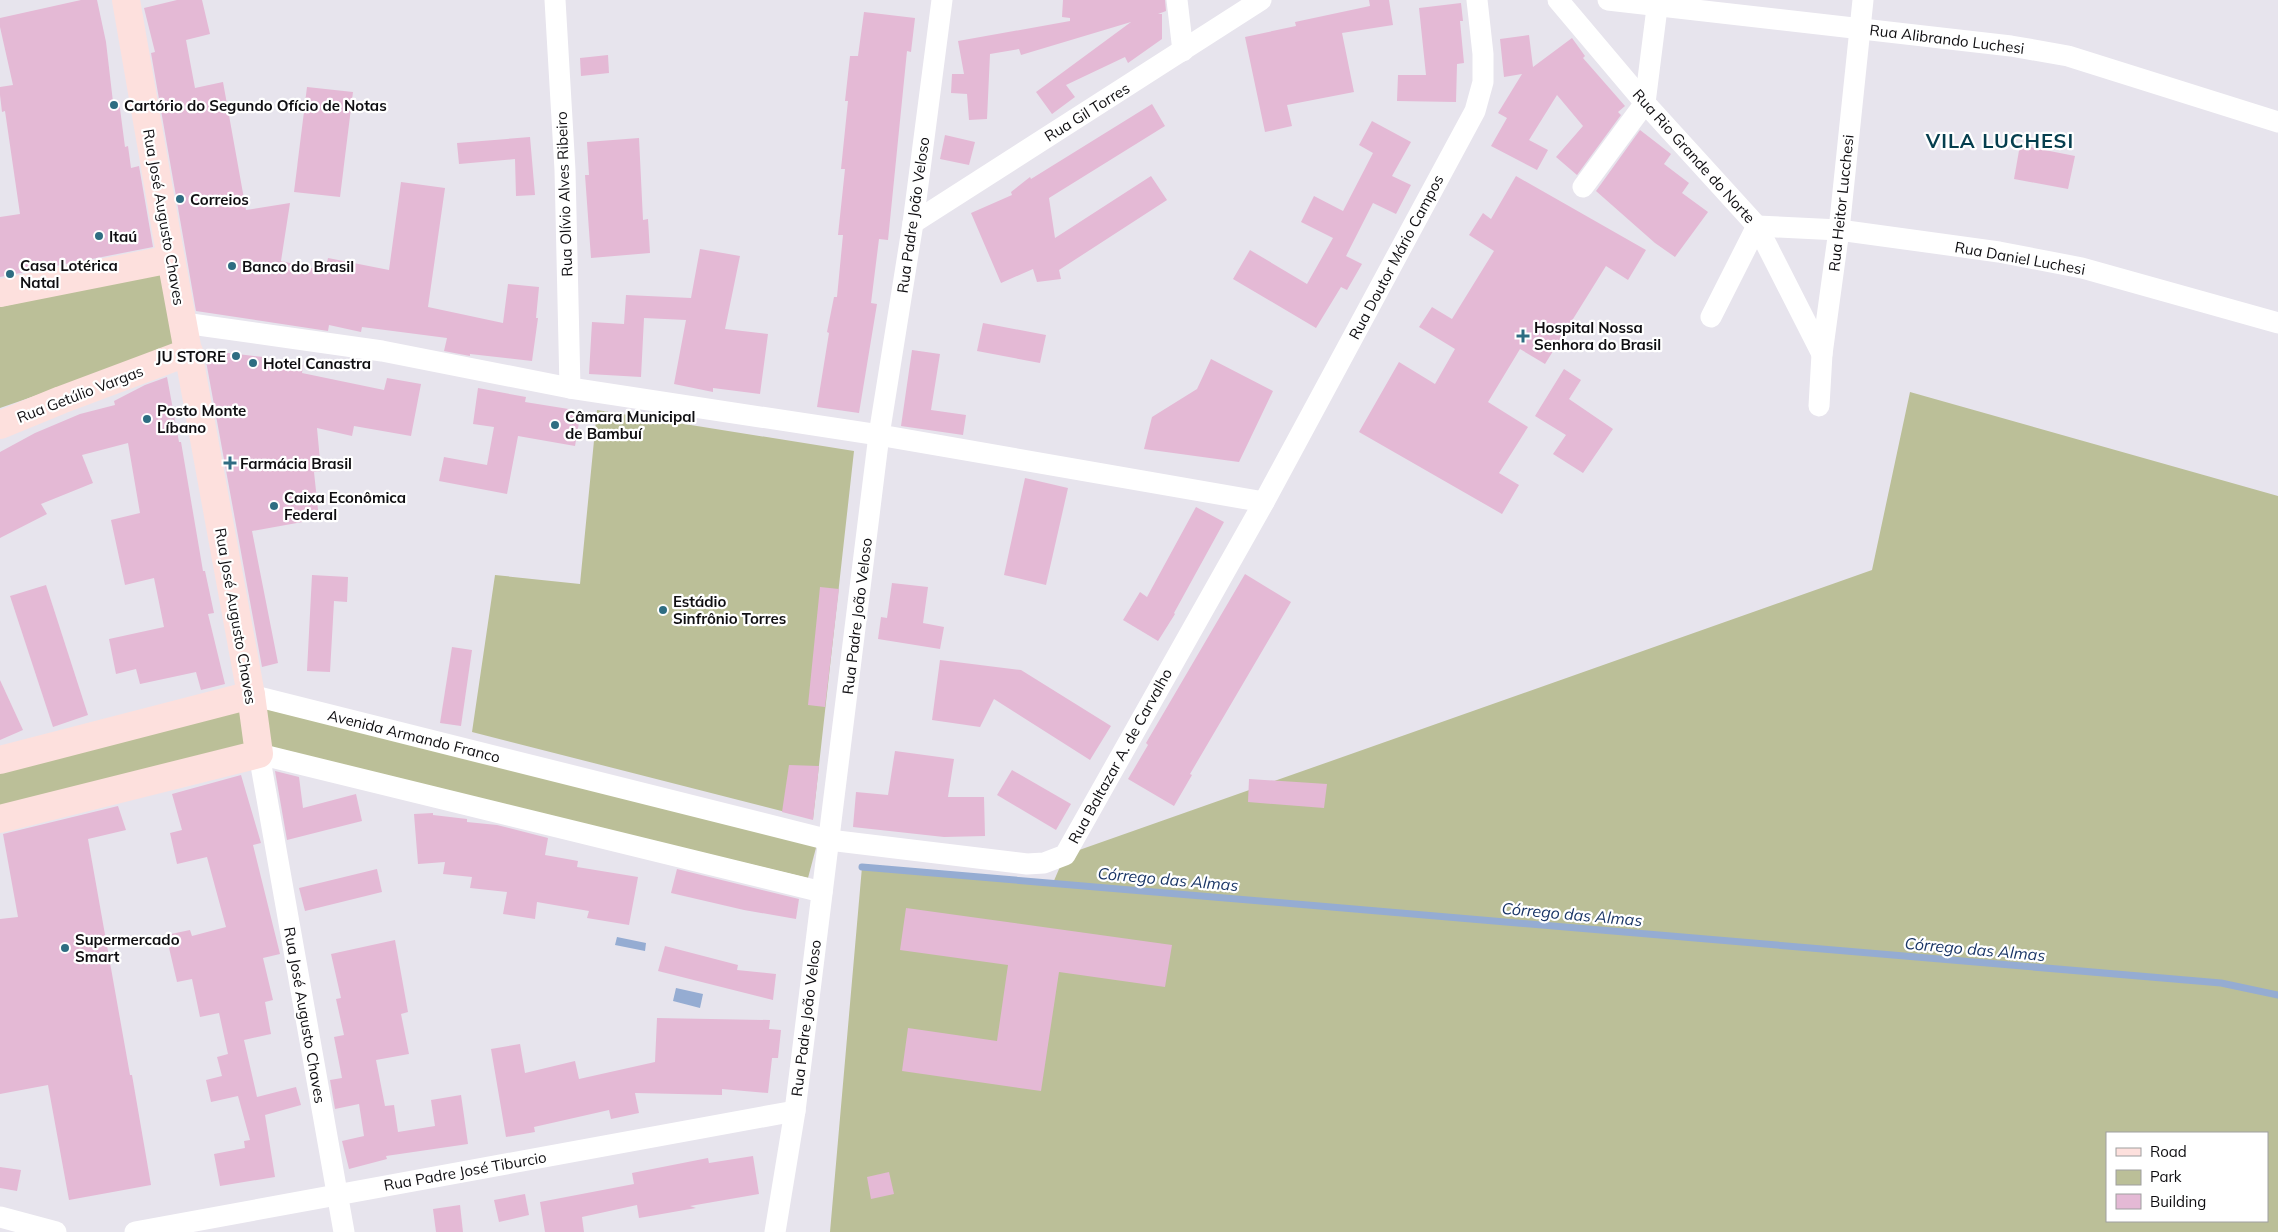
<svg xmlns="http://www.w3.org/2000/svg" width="2278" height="1232" viewBox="0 0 2278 1232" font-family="Mulish,sans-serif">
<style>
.green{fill:#bbbf98;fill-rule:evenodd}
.water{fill:#95acd2}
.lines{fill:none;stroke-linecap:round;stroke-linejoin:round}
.stream{stroke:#95acd2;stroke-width:7}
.building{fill:#e4b9d5}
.street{stroke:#fff;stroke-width:21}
.secondary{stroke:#fde0dd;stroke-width:28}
.poi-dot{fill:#2e6d82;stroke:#fff;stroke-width:2}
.labels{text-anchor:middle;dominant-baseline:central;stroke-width:4.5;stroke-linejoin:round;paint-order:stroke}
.street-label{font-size:15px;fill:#0f0e11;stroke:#fff}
.poi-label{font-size:15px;font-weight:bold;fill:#0f0e11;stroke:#fff;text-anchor:start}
.water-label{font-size:16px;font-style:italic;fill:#193566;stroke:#fff}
.district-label{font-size:20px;font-weight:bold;letter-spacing:1px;fill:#053e4e;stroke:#fff}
</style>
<rect width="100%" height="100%" fill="#e7e4ed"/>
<g class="green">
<polygon points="163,271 179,346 0,408 0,307"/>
<path d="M1910 392 2278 496V1232H830L862 867 1053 883 1065 855 1872 570ZM2107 1133H2267V1221H2107Z"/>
<polygon points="597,410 854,451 813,819 472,732 495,575 580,584"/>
<polygon points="244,707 248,746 0,810 0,769"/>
<polygon points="262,708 817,844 808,878 261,747"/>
</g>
<g class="water">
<polygon points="617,937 646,943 645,951 615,945"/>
<polygon points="676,988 703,994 700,1008 673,1001"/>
</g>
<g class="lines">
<polyline class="stream" points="862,867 2221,983 2278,995"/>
</g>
<g class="building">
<polygon points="81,0 97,0 106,42 113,102 119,101 125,147 128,146 131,168 139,166 153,247 0,277 0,217 20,214 5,111 2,112 0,95 0,87 13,85 0,27 0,18"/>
<polygon points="177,0 202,0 210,34 186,40 195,88 223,82 246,210 290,203 281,261 325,271 328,258 389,270 401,182 445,188 428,307 503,323 508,284 539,287 536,318 538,318 532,361 470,354 470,356 444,351 447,338 362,327 361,332 329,325 328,331 196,311 151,53 155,52 144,8"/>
<polygon points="1063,0 1165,0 1166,11 1158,14 1162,14 1162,39 1128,63 1125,57 1066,85 1075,97 1052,114 1036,92 1131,22 1021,55 1019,49 990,54 987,119 969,120 967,94 951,93 952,74 964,74 958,41 1070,21 1070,18 1062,17"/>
<polygon points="1369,0 1389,0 1393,25 1342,33 1354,92 1287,105 1292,126 1265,132 1245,37 1296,26 1295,22 1370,6"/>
<polygon points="1461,3 1463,21 1460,21 1464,63 1457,64 1456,102 1397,101 1398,75 1426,75 1419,8"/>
<polygon points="864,12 915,18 911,52 907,51 888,240 879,239 871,303 877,304 859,413 817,407 829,333 827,332 834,297 837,297 843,235 838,235 845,169 841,169 848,101 845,101 850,56 858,56"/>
<polygon points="1529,35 1533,67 1572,38 1585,56 1583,58 1625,106 1618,112 1621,115 1577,175 1556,157 1583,126 1557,95 1529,140 1548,150 1537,170 1491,146 1507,118 1498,113 1522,74 1504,77 1500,39"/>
<polygon points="608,55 609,73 581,76 580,58"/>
<polygon points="307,87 353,92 340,197 294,192"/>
<polygon points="1152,104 1165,126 1049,198 1055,238 1151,176 1167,200 1059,270 1061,279 1037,282 1033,269 1001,283 971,213 1012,195 1011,192 1030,177 1031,179"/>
<polygon points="1372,121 1411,142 1392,176 1411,185 1396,214 1373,203 1346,256 1362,264 1347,290 1341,287 1316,328 1233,279 1250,250 1307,284 1333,238 1301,222 1314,196 1343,211 1373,153 1359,145"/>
<polygon points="1640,130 1671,154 1664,164 1689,183 1682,193 1708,212 1675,257 1655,243 1596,191"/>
<polygon points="945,135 975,142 969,165 940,159"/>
<polygon points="530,137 535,195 516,196 515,159 459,164 457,143"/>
<polygon points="639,138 643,220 648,219 650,253 591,258 585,175 589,175 587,142"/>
<polygon points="2020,145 2075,156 2068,189 2014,179"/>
<polygon points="1516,176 1646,250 1628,280 1606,266 1545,364 1520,349 1488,402 1528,427 1499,473 1519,485 1502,514 1359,432 1399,362 1435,384 1455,349 1419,327 1432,307 1452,319 1494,251 1469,235 1483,213 1491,219"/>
<polygon points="700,249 740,256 725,329 768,334 760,394 713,388 713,392 674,384 686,320 644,318 641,377 589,374 592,322 624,324 626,295 691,298"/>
<polygon points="983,323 1046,335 1040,363 977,351"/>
<polygon points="204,350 263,357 263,359 303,365 302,373 384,390 387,378 421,384 411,436 354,426 352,436 317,428 321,471 314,472 319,519 252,531 278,663 262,667"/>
<polygon points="912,350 940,354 931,410 966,415 963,435 901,426"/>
<polygon points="1211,359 1273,391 1239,462 1144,449 1152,417 1197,389"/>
<polygon points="1564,369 1581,380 1569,399 1613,429 1583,473 1553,454 1566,435 1535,416"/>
<polygon points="167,377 179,442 181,442 203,571 205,571 214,613 208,614 225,684 201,690 196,672 140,684 136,669 116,674 109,639 164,627 154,578 125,585 111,520 140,513 128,443 82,455 93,483 41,504 47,514 0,538 0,452 35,433 80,414 115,405 114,401 145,385"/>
<polygon points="478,388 526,397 525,402 581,411 575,446 518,436 507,494 439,481 444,457 487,465 494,427 473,424"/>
<polygon points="1025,478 1068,488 1046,585 1004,575"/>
<polygon points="1196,507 1224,522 1174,613 1175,614 1158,641 1123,620 1140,592 1147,597"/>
<polygon points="1245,574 1291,602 1190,774 1192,775 1174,806 1128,779 1148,745 1146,743"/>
<polygon points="312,575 348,577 347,602 334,601 330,672 307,671"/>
<polygon points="892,583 928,587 923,623 944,627 940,649 878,639 881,617 887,618"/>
<polygon points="46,585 88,715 53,727 10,596"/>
<polygon points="820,587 839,589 825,707 808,705"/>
<polygon points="452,647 472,650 461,726 440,723"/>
<polygon points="940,660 1021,670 1111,726 1090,760 994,699 980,727 932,720"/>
<polygon points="0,680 23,730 0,740"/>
<polygon points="895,751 954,759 948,797 984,797 985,836 944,837 853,827 856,792 888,795"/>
<polygon points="789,765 819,766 813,820 782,812"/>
<polygon points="1012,770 1071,804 1056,830 997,795"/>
<polygon points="275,771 299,777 303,808 356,794 362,821 287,840"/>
<polygon points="241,775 261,843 253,845 280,954 263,958 273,1000 265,1002 271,1034 244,1040 257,1097 296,1087 301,1105 265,1115 275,1177 220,1186 214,1154 245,1148 244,1141 250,1140 238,1096 211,1102 206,1080 222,1076 217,1057 228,1054 219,1013 200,1017 192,979 177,982 166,935 190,930 192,936 226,927 207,857 177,864 170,833 182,830 172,794"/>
<polygon points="1249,779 1327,784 1324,808 1248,802"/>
<polygon points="118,806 126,830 88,839 130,1075 132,1075 151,1185 69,1200 48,1085 0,1094 0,919 18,917 3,834"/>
<polygon points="433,813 433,815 467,819 467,822 497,825 548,838 545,855 578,861 577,867 638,877 629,925 587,918 589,911 537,902 535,919 503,914 507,892 470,888 472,877 443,874 445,862 418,864 414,814"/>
<polygon points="377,869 382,892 305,911 299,888"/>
<polygon points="677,869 799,899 796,919 744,910 671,893"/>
<polygon points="906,908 1172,945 1165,987 1059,972 1041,1091 902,1071 908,1028 997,1041 1008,965 900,950"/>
<polygon points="395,940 408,1012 401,1014 409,1054 376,1060 385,1106 394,1105 398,1132 435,1126 431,1100 461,1095 468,1144 386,1156 387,1159 349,1169 342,1141 364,1136 359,1104 335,1109 330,1080 342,1078 334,1037 344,1035 336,999 341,998 331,954"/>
<polygon points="665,946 738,965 737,970 776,974 773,1000 658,971"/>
<polygon points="657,1018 770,1020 769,1029 781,1030 778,1058 772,1058 768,1093 722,1089 722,1095 635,1093 639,1113 611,1119 609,1110 534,1127 535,1132 506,1137 491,1049 520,1044 525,1073 575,1061 579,1079 655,1062"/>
<polygon points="753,1156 759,1194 690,1206 696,1208 639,1218 637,1205 582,1217 584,1232 545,1232 540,1202 634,1184 632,1173 708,1158 709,1163"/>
<polygon points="0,1167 21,1170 17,1191 0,1188"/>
<polygon points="889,1172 894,1194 871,1199 867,1177"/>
<polygon points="525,1194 529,1215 499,1222 494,1200"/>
<polygon points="460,1205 463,1232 436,1232 433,1209"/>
</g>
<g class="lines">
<g class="street">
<polyline points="555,0 565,170 570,388"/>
<polyline points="1177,0 1183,51"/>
<polyline points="1558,0 1645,103 1757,226 1822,354"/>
<polyline points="1608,0 2011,46 2068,56 2278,122"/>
<polyline points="1583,187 1645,103 1658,0"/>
<polyline points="913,223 1261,0"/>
<polyline points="1711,317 1757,226 1839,230 1999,252 2082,268 2278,323"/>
<polyline points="184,323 382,351 570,388 879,435 1264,502"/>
<polyline points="1819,406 1822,354 1839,230 1863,0"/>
<polyline points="251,695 829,840 1027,864 1044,863 1065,855 1264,502 1475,111 1483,82 1483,54 1477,0"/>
<polyline points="0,1217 56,1232"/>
<polyline points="135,1232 795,1111"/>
<polyline points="344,1232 259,754 822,892"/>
<polyline points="775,1232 795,1111 879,435 913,223 942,0"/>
</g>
<g class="secondary">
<polyline points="0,293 171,259"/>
<polyline points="0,425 61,400 189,352"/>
<polyline points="0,760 251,695"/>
<polyline points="0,819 259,754 251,695 171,259 126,0"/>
</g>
</g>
<g class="poi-dot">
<circle cx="114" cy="105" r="5"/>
<circle cx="180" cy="199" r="5"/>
<circle cx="99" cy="236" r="5"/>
<circle cx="232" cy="266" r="5"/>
<circle cx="10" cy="274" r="5"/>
<path d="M1520.5 328.5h5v5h5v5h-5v5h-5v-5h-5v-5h5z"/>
<circle cx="236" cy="356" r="5"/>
<circle cx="253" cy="363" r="5"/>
<circle cx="147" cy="419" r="5"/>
<circle cx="555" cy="425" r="5"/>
<path d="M227.5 455.5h5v5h5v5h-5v5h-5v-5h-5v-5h5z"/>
<circle cx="274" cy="506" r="5"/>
<circle cx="663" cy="610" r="5"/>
<circle cx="65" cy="948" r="5"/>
</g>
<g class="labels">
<g class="street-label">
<text transform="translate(1947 39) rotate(7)">Rua Alibrando Luchesi</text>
<text transform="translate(1087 112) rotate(-32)">Rua Gil Torres</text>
<text transform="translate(1694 156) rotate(48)">Rua Rio Grande do Norte</text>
<text transform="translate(564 194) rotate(-92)">Rua Olívio Alves Ribeiro</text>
<text transform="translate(1841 203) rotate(-84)">Rua Heitor Lucchesi</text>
<text transform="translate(913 215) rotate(-82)">Rua Padre João Veloso</text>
<text transform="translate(164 217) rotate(80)">Rua José Augusto Chaves</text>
<text transform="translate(1396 257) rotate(-62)">Rua Doutor Mário Campos</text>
<text transform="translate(2020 258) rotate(10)">Rua Daniel Luchesi</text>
<text transform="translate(80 394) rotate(-21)">Rua Getúlio Vargas</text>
<text transform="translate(236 616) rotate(80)">Rua José Augusto Chaves</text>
<text transform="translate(857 616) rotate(-83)">Rua Padre João Veloso</text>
<text transform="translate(414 736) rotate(14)">Avenida Armando Franco</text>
<text transform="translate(1120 756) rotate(-61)">Rua Baltazar A. de Carvalho</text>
<text transform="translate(305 1015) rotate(80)">Rua José Augusto Chaves</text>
<text transform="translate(806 1018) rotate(-83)">Rua Padre João Veloso</text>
<text transform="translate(465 1171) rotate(-10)">Rua Padre José Tiburcio</text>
</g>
<g class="poi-label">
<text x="124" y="105">Cartório do Segundo Ofício de Notas</text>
<text x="190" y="199">Correios</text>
<text x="109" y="236">Itaú</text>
<text x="20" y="265">Casa Lotérica<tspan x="20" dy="17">Natal</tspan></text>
<text x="242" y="266">Banco do Brasil</text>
<text x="1534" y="327">Hospital Nossa<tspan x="1534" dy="17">Senhora do Brasil</tspan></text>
<text x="226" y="356" text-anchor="end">JU STORE</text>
<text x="263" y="363">Hotel Canastra</text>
<text x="157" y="410">Posto Monte<tspan x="157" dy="17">Líbano</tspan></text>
<text x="565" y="416">Câmara Municipal<tspan x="565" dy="17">de Bambuí</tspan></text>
<text x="240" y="463">Farmácia Brasil</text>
<text x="284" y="497">Caixa Econômica<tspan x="284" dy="17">Federal</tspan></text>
<text x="673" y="601">Estádio<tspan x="673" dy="17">Sinfrônio Torres</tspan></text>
<text x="75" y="939">Supermercado<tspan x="75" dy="17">Smart</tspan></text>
</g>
<g class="water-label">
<text transform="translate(1168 879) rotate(5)">Córrego das Almas</text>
<text transform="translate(1572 914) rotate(5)">Córrego das Almas</text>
<text transform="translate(1975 949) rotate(5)">Córrego das Almas</text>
</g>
<g class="district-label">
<text x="2000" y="140">VILA LUCHESI</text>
</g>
</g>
<rect x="2106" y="1132" width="162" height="90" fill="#ffffff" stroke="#9f9fa0"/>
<rect x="2116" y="1148" width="25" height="8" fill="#fde0dd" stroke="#9f9fa0"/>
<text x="2150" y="1157" font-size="15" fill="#0f0e11">Road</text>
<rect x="2116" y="1170" width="25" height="15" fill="#bbbf98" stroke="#9f9fa0"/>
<text x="2150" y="1182" font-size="15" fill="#0f0e11">Park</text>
<rect x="2116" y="1194" width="25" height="15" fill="#e4b9d5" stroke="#9f9fa0"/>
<text x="2150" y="1207" font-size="15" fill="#0f0e11">Building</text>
</svg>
